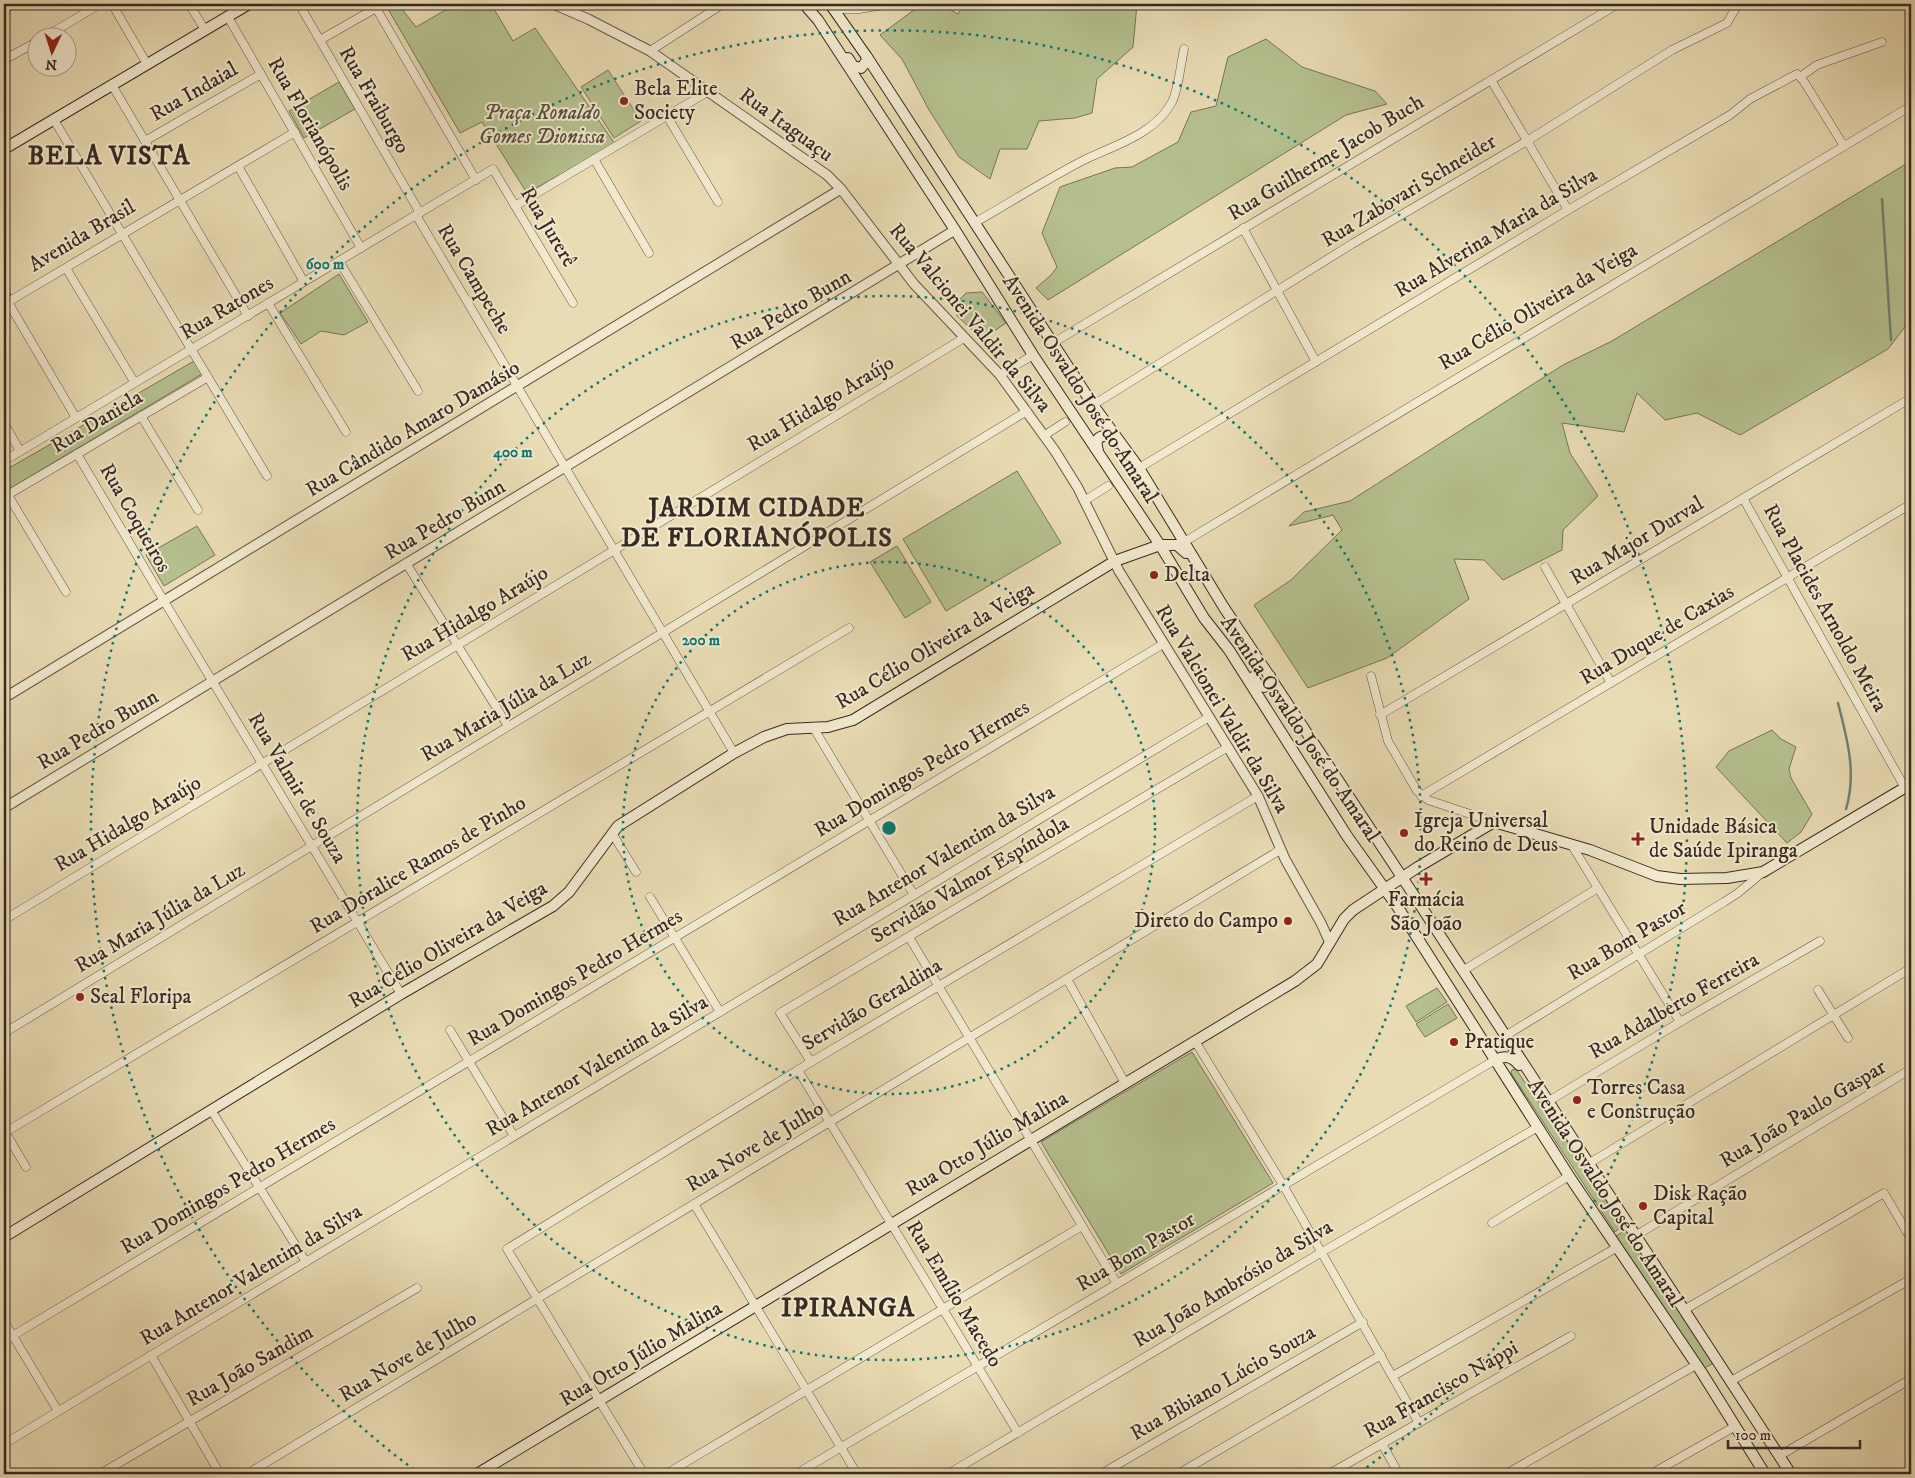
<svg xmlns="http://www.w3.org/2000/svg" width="1915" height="1478" viewBox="0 0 1915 1478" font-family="'IM FELL DW Pica',serif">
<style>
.green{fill:#b5c08e;stroke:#767558}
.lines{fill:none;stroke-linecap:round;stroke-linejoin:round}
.stream{stroke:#718173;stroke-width:2.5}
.minor-casing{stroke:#645646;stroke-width:9}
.tertiary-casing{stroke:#645646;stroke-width:11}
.secondary-casing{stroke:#372a22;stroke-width:12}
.minor{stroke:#f1e8ce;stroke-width:8}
.tertiary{stroke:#f1e8ce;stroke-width:9}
.secondary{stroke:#f1e8ce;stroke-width:10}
.ring{fill:none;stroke:#0f766e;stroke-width:2.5;stroke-dasharray:2.5 5}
.poi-dot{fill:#8f2418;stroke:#f1e8ce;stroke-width:2}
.labels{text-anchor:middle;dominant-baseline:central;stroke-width:4;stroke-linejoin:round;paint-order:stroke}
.poi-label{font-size:21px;fill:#372a22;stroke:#f1e8ce;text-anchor:start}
.street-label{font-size:21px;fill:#372a22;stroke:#f1e8ce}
.park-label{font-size:21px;font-style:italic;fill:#56503d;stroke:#f1e8ce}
.district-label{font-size:26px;font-weight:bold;letter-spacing:1px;fill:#372a22;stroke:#f1e8ce}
.centre{fill:#0f766e;stroke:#f1e8ce;stroke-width:2.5}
.ring-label{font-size:15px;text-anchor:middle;font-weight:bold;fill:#0f766e;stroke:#f1e8ce;stroke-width:4;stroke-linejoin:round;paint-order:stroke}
</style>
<rect width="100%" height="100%" fill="#e9dbb3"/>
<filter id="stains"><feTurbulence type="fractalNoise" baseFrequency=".004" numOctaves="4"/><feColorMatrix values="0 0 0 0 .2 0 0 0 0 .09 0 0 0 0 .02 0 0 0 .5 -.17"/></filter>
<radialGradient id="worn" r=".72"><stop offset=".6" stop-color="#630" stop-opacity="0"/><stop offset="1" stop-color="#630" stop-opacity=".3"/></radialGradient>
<g class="green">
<polygon points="398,4 416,27 456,4 491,4 513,41 535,28 615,144 527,193 482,122 460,133 388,9"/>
<polygon points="922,4 940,4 958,14 964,4 1137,4 1133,47 1097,79 1092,113 1075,118 1039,121 1027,149 1000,149 990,179 959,157 929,110 902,59 880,35"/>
<polygon points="1266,39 1302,67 1375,91 1387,104 1346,115 1048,300 1036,288 1051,275 1057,267 1042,233 1060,187 1115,168 1132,167 1178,142 1191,112 1216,106 1228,57"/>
<polygon points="608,70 641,121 614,138 581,87"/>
<polygon points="339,82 355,109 304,138 289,111"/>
<polygon points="1911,161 1911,319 1888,349 1740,435 1697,413 1665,420 1637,393 1624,432 1562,423 1570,453 1598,496 1563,530 1562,550 1503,580 1484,560 1454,559 1469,599 1387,658 1308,688 1254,605 1291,580 1342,530 1333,515 1289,526 1304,512 1350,501 1563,365 1612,341"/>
<polygon points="339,274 368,322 344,335 321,331 301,344 280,313"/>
<polygon points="982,292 1006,323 982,339 957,316 959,300 966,293"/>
<polygon points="194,361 202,374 4,492 4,471"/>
<polygon points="1017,471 1061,543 946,611 903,539"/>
<polygon points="197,526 215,555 164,586 146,555"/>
<polygon points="897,546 931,602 905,618 870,562"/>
<polygon points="1772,730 1781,739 1796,747 1789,769 1791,778 1812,814 1801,832 1787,843 1716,767 1729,751"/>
<polygon points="1437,988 1447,1002 1416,1022 1406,1006"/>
<polygon points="1448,1004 1457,1018 1425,1037 1416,1024"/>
<polygon points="1192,1052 1273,1183 1121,1274 1041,1142"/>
<polygon points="1516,1069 1533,1095 1555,1120 1623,1226 1615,1232 1511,1073 1512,1070"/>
<polygon points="1626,1230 1714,1363 1704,1368 1616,1236"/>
</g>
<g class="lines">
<g class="stream">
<polyline points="1882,199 1891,340"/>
<path d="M1838 703C1847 738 1857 773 1846 809"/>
</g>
<g class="minor-casing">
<g id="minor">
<polyline points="112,4 147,64"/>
<polyline points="189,4 205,30"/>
<polyline points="299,4 420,213"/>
<polyline points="376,8 476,180"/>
<polyline points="4,9 13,4"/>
<polyline points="833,9 859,9 890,4"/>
<polyline points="228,17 361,248"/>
<polyline points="43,38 100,4"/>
<polyline points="320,40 383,4"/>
<polyline points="650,51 723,4"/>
<polyline points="4,60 38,41"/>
<polyline points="1800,77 1817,65 1882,42"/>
<polyline points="1491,80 1568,210"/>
<polyline points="112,85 248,316"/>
<polyline points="667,116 718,202"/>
<polyline points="54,120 267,476"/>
<polyline points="145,141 261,74"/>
<polyline points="594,159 649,253"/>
<polyline points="238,166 304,282"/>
<polyline points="515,206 709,91"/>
<polyline points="416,215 734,753"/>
<path d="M974 223C1011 202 1047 179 1084 160 1115 145 1155 134 1172 102 1178 91 1181 63 1184 49"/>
<polyline points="1243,228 1316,362"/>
<polyline points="339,261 418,391"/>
<polyline points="66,268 133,380 132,384"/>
<polyline points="268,303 346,432"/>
<polyline points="1053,343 1618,4"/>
<polyline points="1000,375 1033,355"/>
<polyline points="1093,405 1352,244 1527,141 1672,50 1727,23 1738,4"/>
<polyline points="141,416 198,510"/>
<polyline points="76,418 8,302 295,132"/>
<polyline points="4,423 20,451"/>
<polyline points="1045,435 1065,422"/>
<polyline points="77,454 158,591 401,994"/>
<polyline points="4,461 493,169 573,303"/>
<polyline points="1139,468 1568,210 1730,115 1750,99 1797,74 1803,80 1844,146"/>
<polyline points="8,495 66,592"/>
<polyline points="4,497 208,377"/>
<polyline points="1743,498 1905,788"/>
<polyline points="1084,501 1108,486"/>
<polyline points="1184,542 1911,106"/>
<polyline points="406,563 508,726"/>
<polyline points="1545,567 1611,683"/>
<polyline points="1371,676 1388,741 1417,791 1428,800 1494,822"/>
<polyline points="1380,715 1911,398"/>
<polyline points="813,727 914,895"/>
<polyline points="1421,796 1911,504"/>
<polyline points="612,833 636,872"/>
<polyline points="1571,844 1680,1022"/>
<polyline points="650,897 720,1012"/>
<polyline points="4,920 964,338"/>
<polyline points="909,937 1117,1284"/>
<polyline points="1464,970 1598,888"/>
<polyline points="1067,979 1125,1083"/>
<polyline points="1818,990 1848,1038"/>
<polyline points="450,1030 514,1136"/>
<polyline points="4,1033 1027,411"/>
<polyline points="1505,1036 1724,902 1738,893 1763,872"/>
<polyline points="1195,1041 1283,1185 1419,1423"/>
<polyline points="811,1062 780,1013 1228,747"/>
<polyline points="798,1070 1018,1433"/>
<polyline points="1547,1102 1680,1022 1820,941"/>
<polyline points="211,1110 306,1262"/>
<polyline points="4,1130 26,1167"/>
<polyline points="4,1133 849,628"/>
<polyline points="1588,1164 1911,968"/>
<polyline points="694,1204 857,1474"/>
<polyline points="1492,1223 1569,1176"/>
<polyline points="1635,1236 1911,1069"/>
<polyline points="1684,1310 1884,1193 1911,1239"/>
<polyline points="4,1321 58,1411"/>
<polyline points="4,1341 1163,644"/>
<polyline points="151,1355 220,1474"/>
<polyline points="1393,1376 1616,1248"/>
<polyline points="1731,1381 1911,1279"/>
<polyline points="4,1444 1209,717"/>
<polyline points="1382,1444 1399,1474"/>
<polyline points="1779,1456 1911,1379"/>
<polyline points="100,1474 417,1288"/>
<polyline points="247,1474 1280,850"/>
<polyline points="644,1474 507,1249 811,1062 1258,796"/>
<polyline points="666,1474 1082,1226"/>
<polyline points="796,1474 1495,1060"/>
<polyline points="948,1474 1322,1252 1538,1127"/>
<polyline points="1101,1474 1363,1322"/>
<polyline points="1178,1474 1381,1355"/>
<polyline points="1329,1474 1571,1336"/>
<polyline points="1506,1474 1696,1365"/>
<polyline points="1651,1474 1734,1427"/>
</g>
</g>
<g class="tertiary-casing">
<g id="tertiary">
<polyline points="553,4 588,19 650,51 827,175 841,189 914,284 1000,375 1055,451 1078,488 1119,571 1258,796 1285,859 1321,923 1330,943"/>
<polyline points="4,698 841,189"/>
<polyline points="4,808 955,230"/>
</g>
</g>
<g class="secondary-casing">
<g id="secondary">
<polyline points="804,4 818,20 955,230 1033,355 1160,545 1204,618 1229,650 1347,836 1399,909 1569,1176 1702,1373 1765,1474"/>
<polyline points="830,4 867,57 1093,405 1139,468 1223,606 1402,877 1791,1474"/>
<polyline points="848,58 853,66 861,68 866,62 867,57"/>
<polyline points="4,149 249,4"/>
<polyline points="4,294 8,302 4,304"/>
<path d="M1098 451C1095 440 1097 435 1109 436L1116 443"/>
<polyline points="1253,677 1258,685 1264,687 1267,684 1270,676"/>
<path d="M1495 1060C1505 1055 1512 1056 1519 1065"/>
<polyline points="4,1237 401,994 553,906 569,892 618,826 734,753 764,737 787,729 828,727 853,720 1115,561 1160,545 1177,545 1186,553"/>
<polyline points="477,1474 1295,981 1317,964 1344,919 1353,910 1418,867 1494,822 1590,850 1657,876 1680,879 1727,878 1763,872 1911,784"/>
</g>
</g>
<use href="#minor" class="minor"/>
<use href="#tertiary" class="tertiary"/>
<use href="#secondary" class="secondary"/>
</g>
<g class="ring">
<circle cx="889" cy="828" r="266"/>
<circle cx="889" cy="828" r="532"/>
<path d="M420 1474A798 798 0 1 1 1358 1474"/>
</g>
<g class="poi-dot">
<circle cx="624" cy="101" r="5"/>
<circle cx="1154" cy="575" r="5"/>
<circle cx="1404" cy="833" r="5"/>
<path d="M1635.5 831.5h5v5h5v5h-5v5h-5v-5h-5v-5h5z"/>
<path d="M1423.5 871.5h5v5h5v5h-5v5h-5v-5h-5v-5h5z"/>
<circle cx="1288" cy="921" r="5"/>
<circle cx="80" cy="997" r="5"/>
<circle cx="1454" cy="1042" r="5"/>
<circle cx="1577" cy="1100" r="5"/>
<circle cx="1643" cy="1206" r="5"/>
</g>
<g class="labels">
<g class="poi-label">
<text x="634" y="89">Bela Elite<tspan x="634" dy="24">Society</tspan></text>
<text x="1164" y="575">Delta</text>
<text x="1414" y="821">Igreja Universal<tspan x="1414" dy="24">do Reino de Deus</tspan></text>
<text x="1649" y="827">Unidade Básica<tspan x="1649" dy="24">de Saúde Ipiranga</tspan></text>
<text x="1426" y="900" text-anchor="middle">Farmácia<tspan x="1426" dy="24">São João</tspan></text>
<text x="1278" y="921" text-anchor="end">Direto do Campo</text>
<text x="90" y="997">Seal Floripa</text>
<text x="1464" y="1042">Pratique</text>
<text x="1587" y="1088">Torres Casa<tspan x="1587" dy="24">e Construção</tspan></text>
<text x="1653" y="1194">Disk Ração<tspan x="1653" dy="24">Capital</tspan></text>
</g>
<g class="street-label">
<text transform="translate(194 92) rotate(-30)">Rua Indaial</text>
<text transform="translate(374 100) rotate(60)">Rua Fraiburgo</text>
<text transform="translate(310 124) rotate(60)">Rua Florianópolis</text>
<text transform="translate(786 125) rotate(36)">Rua Itaguaçu</text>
<text transform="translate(1326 158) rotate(-31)">Rua Guilherme Jacob Buch</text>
<text transform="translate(1409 191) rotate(-31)">Rua Zabovari Schneider</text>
<text transform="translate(548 227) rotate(59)">Rua Jurerê</text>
<text transform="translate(1496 233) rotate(-31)">Rua Alverina Maria da Silva</text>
<text transform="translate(82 236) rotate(-31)">Avenida Brasil</text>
<text transform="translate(474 279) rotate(59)">Rua Campeche</text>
<text transform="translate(1538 307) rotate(-31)">Rua Célio Oliveira da Veiga</text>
<text transform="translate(227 308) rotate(-31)">Rua Ratones</text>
<text transform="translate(791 310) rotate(-31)">Rua Pedro Bunn</text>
<text transform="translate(970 318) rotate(50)">Rua Valcionei Valdir da Silva</text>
<text transform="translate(1080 389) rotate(57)">Avenida Osvaldo José do Amaral</text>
<text transform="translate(821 404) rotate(-31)">Rua Hidalgo Araújo</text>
<text transform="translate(97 422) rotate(-31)">Rua Daniela</text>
<text transform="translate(413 429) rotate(-31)">Rua Cândido Amaro Damásio</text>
<text transform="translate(135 518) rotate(60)">Rua Coqueiros</text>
<text transform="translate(445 520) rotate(-31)">Rua Pedro Bunn</text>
<text transform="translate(1637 541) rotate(-31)">Rua Major Durval</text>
<text transform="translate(1825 608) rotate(61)">Rua Placides Arnoldo Meira</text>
<text transform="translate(475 614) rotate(-31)">Rua Hidalgo Araújo</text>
<text transform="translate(1657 635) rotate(-31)">Rua Duque de Caxias</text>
<text transform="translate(935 646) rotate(-31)">Rua Célio Oliveira da Veiga</text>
<text transform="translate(506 707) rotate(-31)">Rua Maria Júlia da Luz</text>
<text transform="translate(1222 709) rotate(59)">Rua Valcionei Valdir da Silva</text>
<text transform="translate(1300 729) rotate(56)">Avenida Osvaldo José do Amaral</text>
<text transform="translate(98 730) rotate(-31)">Rua Pedro Bunn</text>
<text transform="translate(922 769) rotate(-31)">Rua Domingos Pedro Hermes</text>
<text transform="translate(297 788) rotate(59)">Rua Valmir de Souza</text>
<text transform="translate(128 824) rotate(-31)">Rua Hidalgo Araújo</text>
<text transform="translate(944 856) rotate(-31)">Rua Antenor Valentim da Silva</text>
<text transform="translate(418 865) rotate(-31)">Rua Doralice Ramos de Pinho</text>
<text transform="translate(970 880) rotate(-31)">Servidão Valmor Espíndola</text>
<text transform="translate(160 918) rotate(-31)">Rua Maria Júlia da Luz</text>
<text transform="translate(1627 941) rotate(-31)">Rua Bom Pastor</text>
<text transform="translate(448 945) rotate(-31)">Rua Célio Oliveira da Veiga</text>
<text transform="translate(575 978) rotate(-31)">Rua Domingos Pedro Hermes</text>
<text transform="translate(872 1005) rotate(-31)">Servidão Geraldina</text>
<text transform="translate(1674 1006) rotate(-30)">Rua Adalberto Ferreira</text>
<text transform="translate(597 1066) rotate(-31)">Rua Antenor Valentim da Silva</text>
<text transform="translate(1803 1114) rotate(-31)">Rua João Paulo Gaspar</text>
<text transform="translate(987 1144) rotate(-31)">Rua Otto Júlio Malina</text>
<text transform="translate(755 1147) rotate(-31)">Rua Nove de Julho</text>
<text transform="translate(228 1186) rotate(-31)">Rua Domingos Pedro Hermes</text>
<text transform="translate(1605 1193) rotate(57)">Avenida Osvaldo José do Amaral</text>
<text transform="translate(1136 1252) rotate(-31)">Rua Bom Pastor</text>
<text transform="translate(251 1275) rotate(-31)">Rua Antenor Valentim da Silva</text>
<text transform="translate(1233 1284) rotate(-31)">Rua João Ambrósio da Silva</text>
<text transform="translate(954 1294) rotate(59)">Rua Emílio Macedo</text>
<text transform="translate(641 1354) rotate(-31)">Rua Otto Júlio Malina</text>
<text transform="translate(408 1357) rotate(-31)">Rua Nove de Julho</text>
<text transform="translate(250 1366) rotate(-30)">Rua João Sandim</text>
<text transform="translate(1223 1383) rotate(-30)">Rua Bibiano Lúcio Souza</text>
<text transform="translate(1441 1390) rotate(-30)">Rua Francisco Nappi</text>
</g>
<g class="park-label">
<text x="542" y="113">Praça Ronaldo<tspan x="542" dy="24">Gomes Dionissa</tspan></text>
</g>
<g class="district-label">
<text x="109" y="156">BELA VISTA</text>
<text x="757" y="508">JARDIM CIDADE<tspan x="757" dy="30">DE FLORIANÓPOLIS</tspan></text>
<text x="848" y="1308">IPIRANGA</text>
</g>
</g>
<circle cx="889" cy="828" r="8" class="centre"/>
<g class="ring-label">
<text x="325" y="269">600 m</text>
<text x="513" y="457">400 m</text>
<text x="701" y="645">200 m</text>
</g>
<rect width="1915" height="1478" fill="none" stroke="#e9dbb3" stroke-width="20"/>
<rect x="5" y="5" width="1905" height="1468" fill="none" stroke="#372a22" stroke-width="2.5"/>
<rect x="10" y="10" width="1895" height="1458" fill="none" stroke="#372a22"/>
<g transform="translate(52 52) rotate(184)"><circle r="24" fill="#f1e8ce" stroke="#a79c89"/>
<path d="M0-4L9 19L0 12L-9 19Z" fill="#8f2418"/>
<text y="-8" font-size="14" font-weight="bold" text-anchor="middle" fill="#372a22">N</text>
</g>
<path d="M1728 1440v8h132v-8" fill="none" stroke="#372a22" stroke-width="2.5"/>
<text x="1735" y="1440" font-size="15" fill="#372a22" stroke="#f1e8ce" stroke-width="4" paint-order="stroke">100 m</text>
<rect width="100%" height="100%" filter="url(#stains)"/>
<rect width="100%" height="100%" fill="url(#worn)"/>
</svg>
